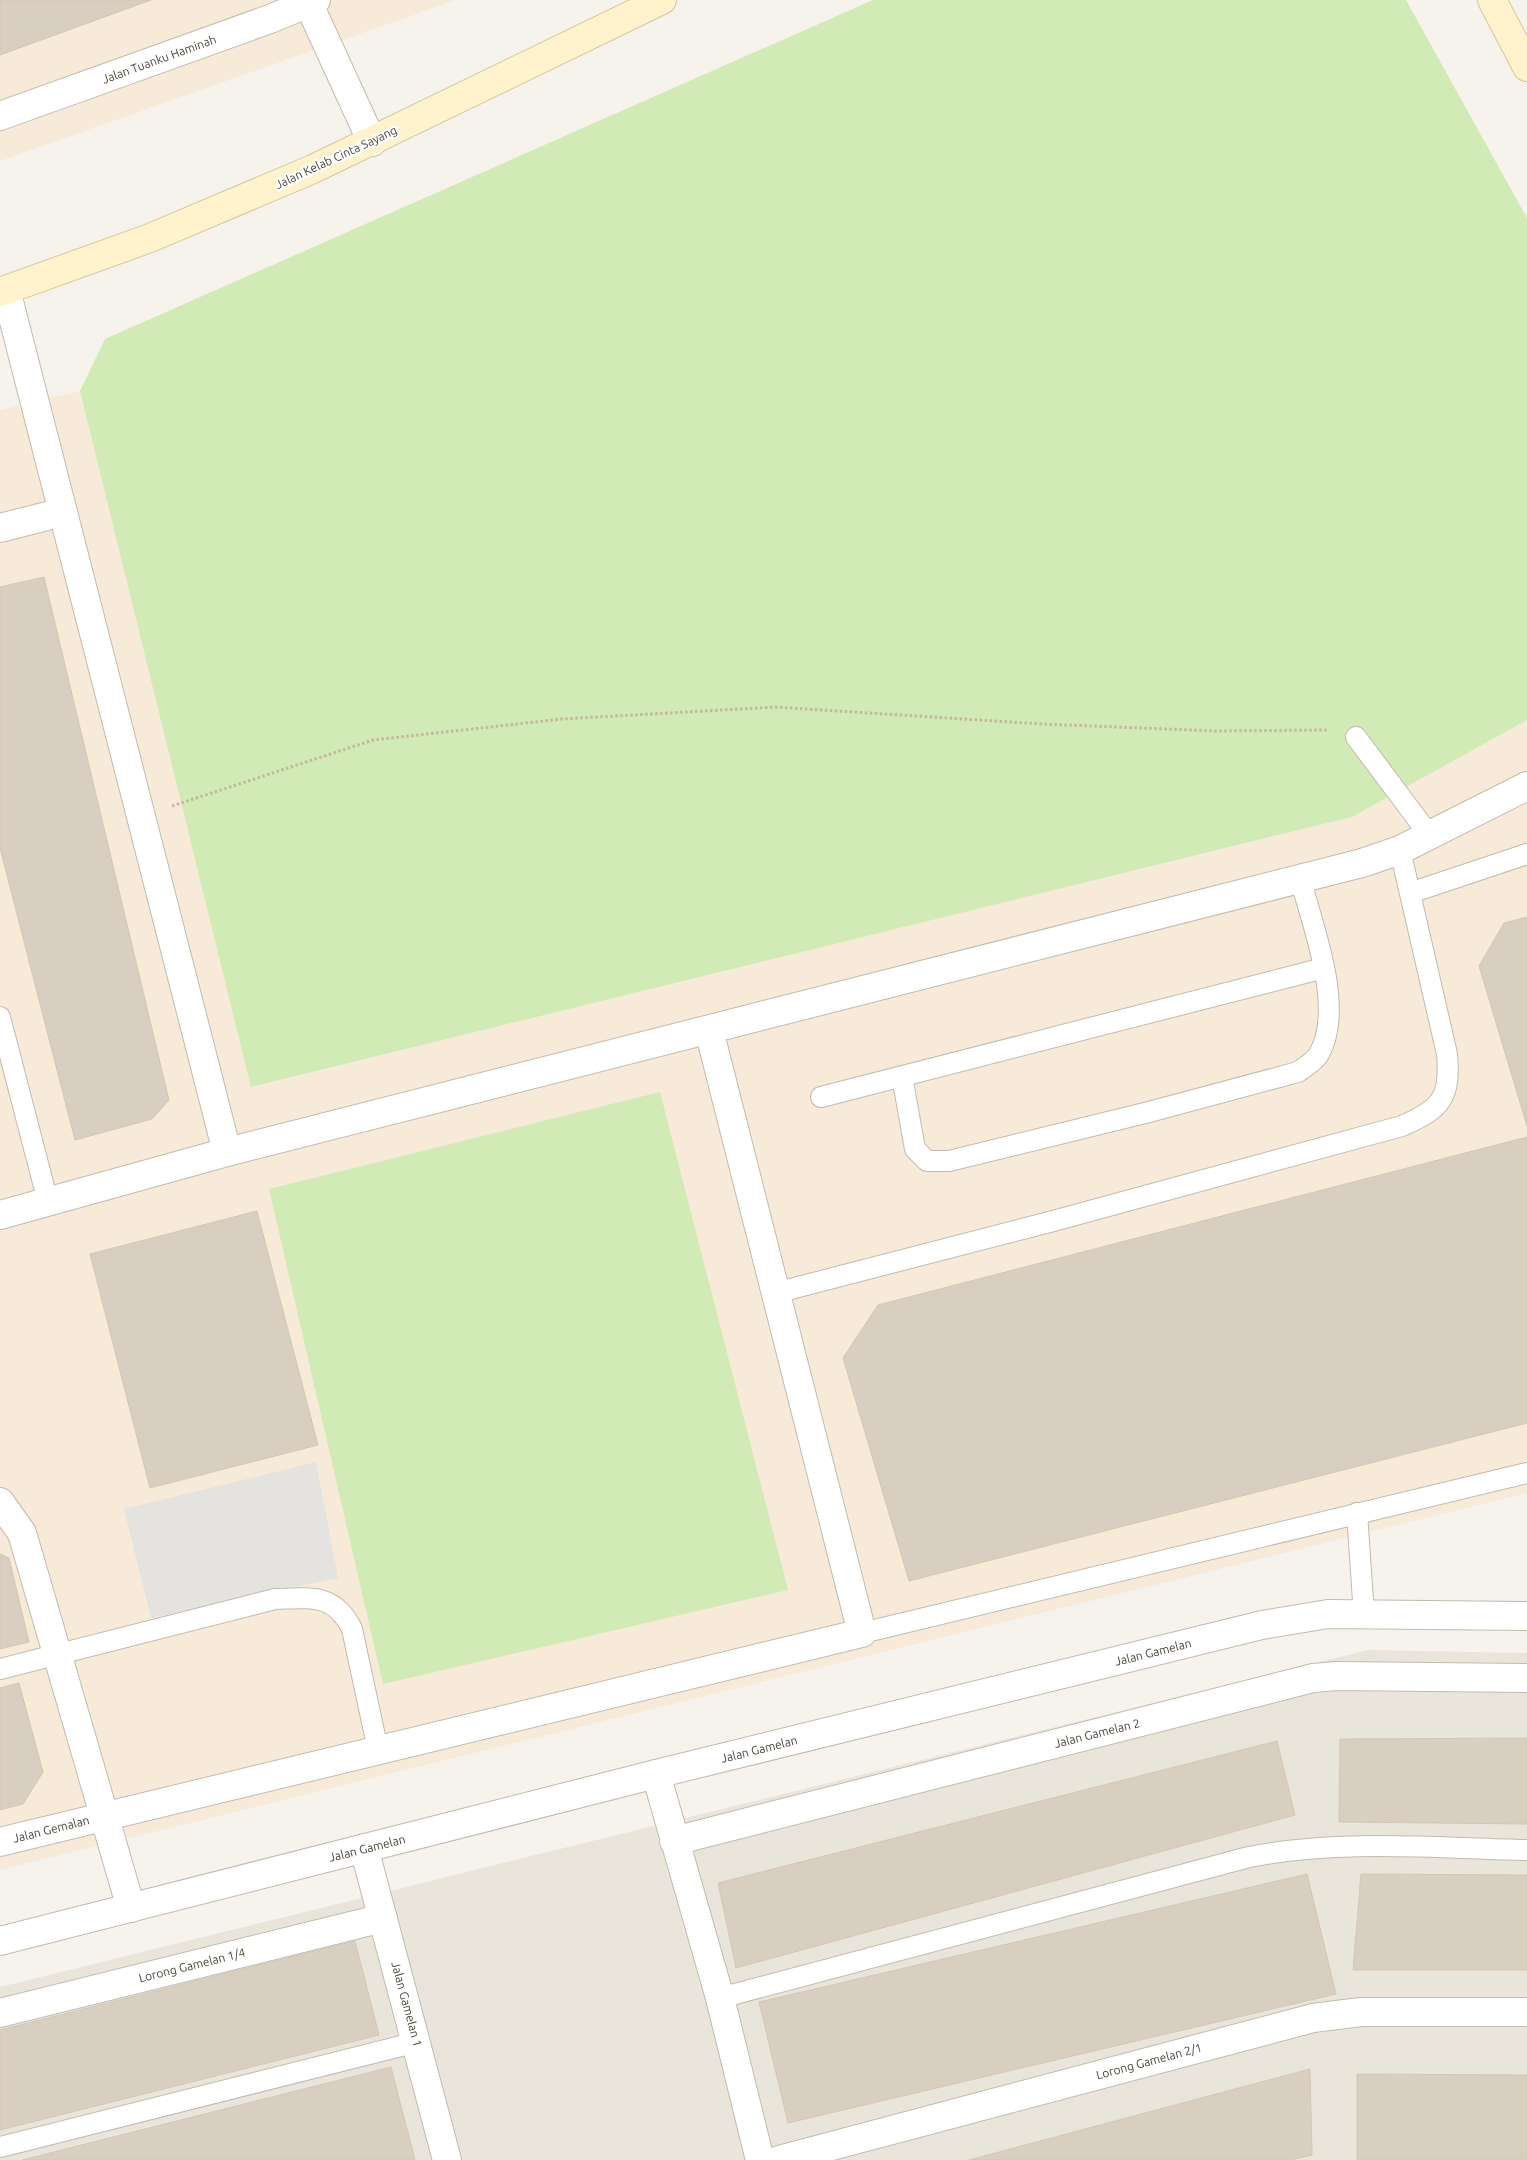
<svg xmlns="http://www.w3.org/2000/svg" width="1527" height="2160" viewBox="0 0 1527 2160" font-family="Ubuntu,sans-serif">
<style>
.residential{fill:#eae5da}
.commercial{fill:#f7ead8}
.green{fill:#d2eab5}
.parking{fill:#e5e3e0}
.building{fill:#d8cfc1;stroke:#d3c7b4}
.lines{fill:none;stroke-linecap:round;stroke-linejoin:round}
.service-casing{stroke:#c2bbae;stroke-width:22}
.minor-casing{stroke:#c2bbae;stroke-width:30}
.secondary-casing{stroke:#d6c79b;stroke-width:30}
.path{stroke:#c4b79f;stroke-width:3;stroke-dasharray:2.5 2.5;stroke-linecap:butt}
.service{stroke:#fff;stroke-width:20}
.minor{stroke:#fff;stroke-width:28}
.secondary{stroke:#fff3cd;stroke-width:28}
.labels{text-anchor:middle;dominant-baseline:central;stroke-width:4.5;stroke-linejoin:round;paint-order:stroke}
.street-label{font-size:12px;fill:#4b4439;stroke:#fff}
</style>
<rect width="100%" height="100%" fill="#f6f3ec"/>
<polygon class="residential" points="1368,1650 1527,1653 1527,2160 0,2160 0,1987"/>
<g class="commercial">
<polygon points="0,0 456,0 0,161"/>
<polygon points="80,391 252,1087 1352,817 1527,720 1527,1493 0,1870 0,410"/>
</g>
<g class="green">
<polygon points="873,0 1406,0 1527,218 1527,720 1352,817 251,1087 80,391 105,339"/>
<polygon points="660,1092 788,1590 383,1684 269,1189"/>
</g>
<polygon class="parking" points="316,1462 338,1578 151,1618 124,1509"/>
<g class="building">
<polygon points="0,0 151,0 0,55"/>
<polygon points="44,577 169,1100 152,1119 75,1140 0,848 0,587"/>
<polygon points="1527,917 1527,1126 1479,966 1504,923"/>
<polygon points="1527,1137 1527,1423 909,1581 843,1358 878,1305"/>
<polygon points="257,1211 318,1445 150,1488 90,1254"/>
<polygon points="0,1554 9,1558 29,1642 0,1649"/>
<polygon points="19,1683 43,1772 23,1804 0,1810 0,1688"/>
<polygon points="1527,1738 1527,1824 1339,1822 1340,1739"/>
<polygon points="1277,1741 1295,1815 736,1968 718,1883"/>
<polygon points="1307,1874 1336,1994 788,2123 759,2002"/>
<polygon points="1361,1874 1527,1875 1527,1970 1353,1970"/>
<polygon points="355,1941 379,2035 0,2130 0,2030"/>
<polygon points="391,2067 415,2160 22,2160"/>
<polygon points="1310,2069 1312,2155 1291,2160 969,2160"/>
<polygon points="1357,2074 1527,2075 1527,2160 1357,2160"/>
</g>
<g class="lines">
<g class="service-casing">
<g id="service">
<polyline points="1356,737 1430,836"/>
<polyline points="1410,893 1527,854"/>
<polyline points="0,1017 48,1202"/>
<path d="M902 1076 915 1149 927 1161H949L1149 1112 1298 1072C1305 1067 1315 1061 1319 1054 1345 1008 1313 927 1300 878"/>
<polyline points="821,1097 1324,968"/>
<path d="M775 1293 1057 1220 1402 1126C1441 1109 1451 1098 1447 1054L1400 850"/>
<polyline points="1357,1513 1364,1615"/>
<polyline points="862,1633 1527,1473"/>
<path d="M0 1669 275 1599C311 1598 334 1593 352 1629L378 1750"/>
<path d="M720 1998 1249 1857C1340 1839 1435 1848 1527 1850"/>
<polyline points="0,2147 417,2042"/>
</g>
</g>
<g class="minor-casing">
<g id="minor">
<polyline points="307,0 372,142"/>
<polyline points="0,116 270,19 316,0"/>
<polyline points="6,290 227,1152"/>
<polyline points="0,528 63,512"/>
<polyline points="0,1215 227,1152 1362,863 1400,850 1527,786"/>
<polyline points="0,1502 22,1533 131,1908"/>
<polyline points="656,1774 720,1998 760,2160"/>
<polyline points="674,1841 1313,1678 1337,1676 1527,1678"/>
<polyline points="0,1842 862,1633 709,1030"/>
<polyline points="364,1848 447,2160"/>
<polyline points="0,1941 656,1774 1262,1625 1328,1614 1527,1616"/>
<polyline points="0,2013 383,1918"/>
<polyline points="779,2160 1313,2018 1361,2012 1527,2012"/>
</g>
</g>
<g class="secondary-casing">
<g id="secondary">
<polyline points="1492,0 1527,67"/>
<polyline points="0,292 150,238 313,169 662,0"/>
</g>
</g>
<polyline class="path" points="172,806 373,740 562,719 775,707 1042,724 1215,731 1328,730"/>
<use href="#service" class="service"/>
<use href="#minor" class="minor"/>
<use href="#secondary" class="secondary"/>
</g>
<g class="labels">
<g class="street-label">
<text transform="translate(159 59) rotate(-20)">Jalan Tuanku Haminah</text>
<text transform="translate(336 157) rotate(-25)">Jalan Kelab Cinta Sayang</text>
<text transform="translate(1153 1652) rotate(-14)">Jalan Gamelan</text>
<text transform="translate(1097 1733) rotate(-14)">Jalan Gamelan 2</text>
<text transform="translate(759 1749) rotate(-14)">Jalan Gamelan</text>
<text transform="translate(51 1829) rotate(-14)">Jalan Gemalan</text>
<text transform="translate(367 1848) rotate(-14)">Jalan Gamelan</text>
<text transform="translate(192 1965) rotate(-14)">Lorong Gamelan 1/4</text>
<text transform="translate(407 2004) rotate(75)">Jalan Gamelan 1</text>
<text transform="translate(1149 2061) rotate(-15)">Lorong Gamelan 2/1</text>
</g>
</g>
</svg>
